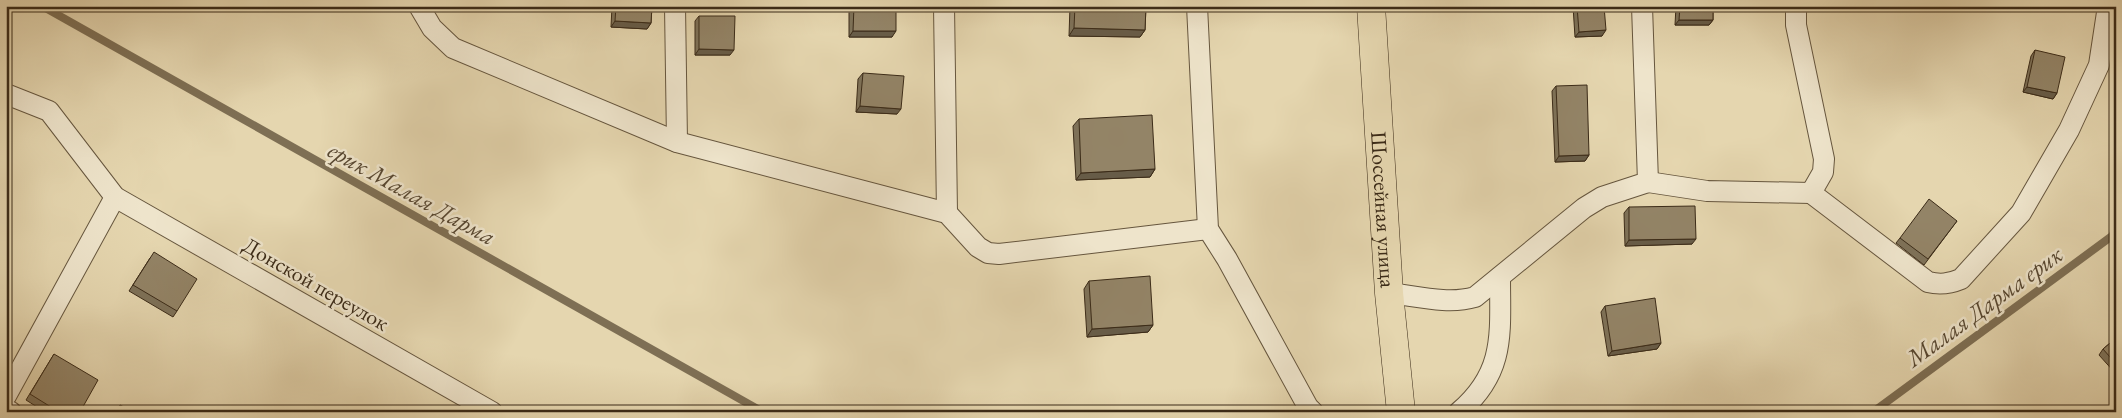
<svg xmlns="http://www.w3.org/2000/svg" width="2122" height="418" viewBox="0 0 2122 418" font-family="'EB Garamond',serif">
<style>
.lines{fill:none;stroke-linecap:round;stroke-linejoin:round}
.stream{stroke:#7e6f54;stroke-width:8}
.street-casing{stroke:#66563e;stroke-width:22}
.primary-casing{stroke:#3b2b18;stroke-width:29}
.street{stroke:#eee4cb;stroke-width:20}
.primary{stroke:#e5d6af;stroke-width:28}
.wall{fill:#7e7259;stroke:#3b2b18}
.shaded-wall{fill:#675c48;stroke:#3b2b18}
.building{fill:#938467;stroke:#3b2b18}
.labels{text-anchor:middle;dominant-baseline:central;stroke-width:5;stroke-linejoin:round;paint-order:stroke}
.street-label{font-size:22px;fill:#3b2b18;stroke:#eee4cb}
.water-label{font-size:24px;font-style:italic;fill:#574731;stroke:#eee4cb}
</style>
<rect width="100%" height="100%" fill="#e5d6af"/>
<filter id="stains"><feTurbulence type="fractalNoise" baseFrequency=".004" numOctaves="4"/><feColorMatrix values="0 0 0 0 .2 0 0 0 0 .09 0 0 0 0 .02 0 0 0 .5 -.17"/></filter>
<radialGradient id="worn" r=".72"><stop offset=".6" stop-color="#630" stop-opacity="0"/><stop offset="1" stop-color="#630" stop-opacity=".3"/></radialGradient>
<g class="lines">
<g class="stream">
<polyline points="42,6 763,412"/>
<polyline points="1873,412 2112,236 2116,229"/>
</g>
<g class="street-casing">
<g id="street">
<polyline points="419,6 432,28 453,48 677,142 947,213 978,247 988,253 999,254 1208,229"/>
<polyline points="675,6 677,142"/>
<polyline points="944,6 947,213"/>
<polyline points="1197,6 1208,229 1227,259 1308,407 1313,412"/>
<polyline points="6,94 49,111 115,197 492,412"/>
<polyline points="1648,182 1707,191 1811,193 1823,172 1824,159 1796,25 1796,6"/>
<path d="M1811 193 1928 282C1940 285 1949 284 1961 279L2021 213 2069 130 2099 65 2108 6"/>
<path d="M1389 293C1416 296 1448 305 1475 297L1584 208 1602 197 1648 182 1642 6"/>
<polyline points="6,396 115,197"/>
<polyline points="6,409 11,412"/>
<path d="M1459 412C1506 372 1500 333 1500 277"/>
</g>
</g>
<g class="primary-casing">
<g id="primary">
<path id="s1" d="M1371 6 1389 293 1401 412"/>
</g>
</g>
<use href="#street" class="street"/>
<use href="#primary" class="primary"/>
</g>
<g class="wall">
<polygon points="612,6 652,6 651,23 647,29 611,27"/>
<polygon points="849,6 896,6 892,37 849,37"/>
<polygon points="1070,6 1146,6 1145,30 1140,37 1069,36"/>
<polygon points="1573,6 1604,6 1602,36 1575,37"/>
<polygon points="1676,6 1713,6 1713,20 1709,25 1675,25"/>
<polygon points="699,16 730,55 695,55 695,21"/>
<polygon points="2035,50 2057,93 2053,99 2023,92 2031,56"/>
<polygon points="863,73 897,114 856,112 858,79"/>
<polygon points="1556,86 1589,155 1585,161 1555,162 1552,91"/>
<polygon points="1079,119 1155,169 1150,177 1076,180 1073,126"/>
<polygon points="1629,207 1692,244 1625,246 1624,213"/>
<polygon points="1957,221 1924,265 1896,243 1900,238"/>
<polygon points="150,258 177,311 173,317 129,291"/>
<polygon points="1089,281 1153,325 1148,332 1087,337 1084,289"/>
<polygon points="1605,306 1661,343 1657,349 1608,356 1601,312"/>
<polygon points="2116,338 2116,374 2099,355 2103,349"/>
<polygon points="54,354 80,412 45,412 26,400"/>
</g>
<g class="shaded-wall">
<polygon points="2063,6 2079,6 2076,11"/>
<polygon points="1679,20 1713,20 1709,25 1675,25"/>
<polygon points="615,21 651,23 647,29 611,27"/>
<polygon points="1074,28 1145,30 1140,37 1069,36"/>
<polygon points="1606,30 1602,36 1575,37 1579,32"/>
<polygon points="853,31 896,31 892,37 849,37"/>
<polygon points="699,49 734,50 730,55 695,55"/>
<polygon points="2027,87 2057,93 2053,99 2023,92"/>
<polygon points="860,106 901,109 897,114 856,112"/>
<polygon points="1589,155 1585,161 1555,162 1559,156"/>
<polygon points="1155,169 1150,177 1076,180 1081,173"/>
<polygon points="1696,239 1692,244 1625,246 1629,240"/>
<polygon points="1153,325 1148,332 1087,337 1092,329"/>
<polygon points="1661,343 1657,349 1608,356 1612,351"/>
</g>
<g class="building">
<polygon points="616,6 652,6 651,23 615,21"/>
<polygon points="854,6 896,6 896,31 853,31"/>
<polygon points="1075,6 1146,6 1145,30 1074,28"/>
<polygon points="1577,6 1604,6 1606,30 1579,32"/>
<polygon points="1680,6 1713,6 1713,20 1679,20"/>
<polygon points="699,16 735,16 734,50 699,49"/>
<polygon points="2035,50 2065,57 2057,93 2027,87"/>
<polygon points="863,73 904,76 901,109 860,106"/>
<polygon points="1587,85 1589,155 1559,156 1556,86"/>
<polygon points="1152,115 1155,169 1081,173 1079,119"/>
<polygon points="1929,199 1957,221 1928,259 1900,238"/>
<polygon points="1695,206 1696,239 1629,240 1629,207"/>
<polygon points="154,252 197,279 177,311 133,285"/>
<polygon points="1150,276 1153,325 1092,329 1089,281"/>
<polygon points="1655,298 1661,343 1612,351 1605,306"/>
<polygon points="2116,338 2116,364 2103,349"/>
<polygon points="54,354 98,380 80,412 59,412 30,394"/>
<polygon points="120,405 134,412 117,412"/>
</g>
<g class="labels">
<g class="street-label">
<text stroke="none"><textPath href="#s1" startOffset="204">Шоссейная улица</textPath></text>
<text transform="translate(316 284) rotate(30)">Донской переулок</text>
</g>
<g class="water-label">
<text transform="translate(412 193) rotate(29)">ерик Малая Дарма</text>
<text transform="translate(1984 306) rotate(-36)">Малая Дарма ерик</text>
</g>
</g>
<rect width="2122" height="418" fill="none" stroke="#e5d6af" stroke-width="25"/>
<rect x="8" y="8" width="2107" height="403" fill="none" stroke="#3b2b18" stroke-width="2.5"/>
<rect x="12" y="12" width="2097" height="393" fill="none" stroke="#3b2b18"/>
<rect width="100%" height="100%" filter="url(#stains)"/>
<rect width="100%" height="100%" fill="url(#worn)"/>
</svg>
